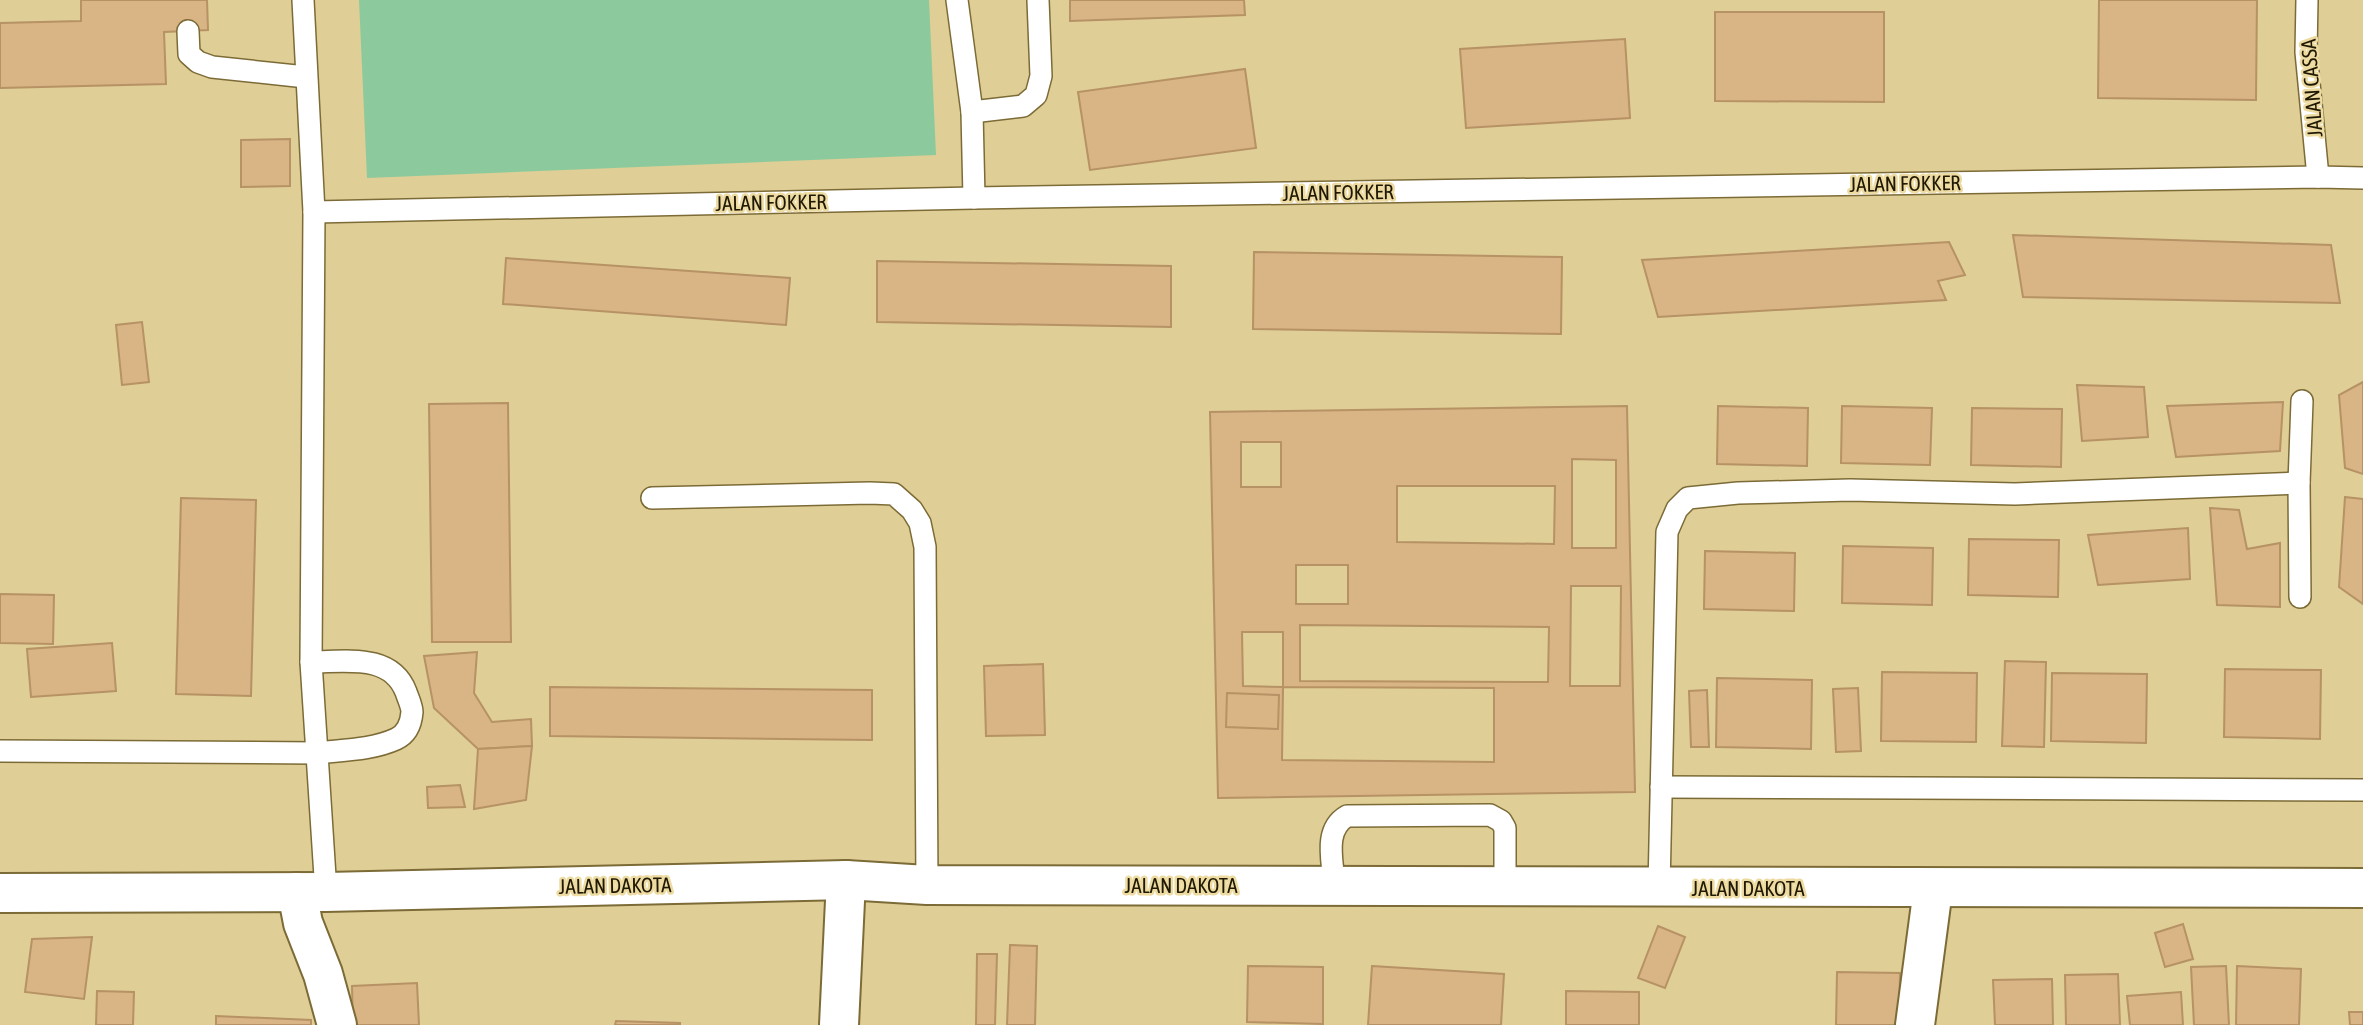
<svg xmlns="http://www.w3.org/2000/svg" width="2363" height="1025" viewBox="0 0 2363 1025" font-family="'Asap Condensed',sans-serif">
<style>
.green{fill:#8cca9d}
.building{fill:#d9b485;stroke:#b69264;stroke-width:2;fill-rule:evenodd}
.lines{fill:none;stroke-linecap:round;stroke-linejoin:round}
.lane-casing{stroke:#7c6b36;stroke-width:24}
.street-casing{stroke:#7c6b36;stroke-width:42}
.lane{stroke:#fff;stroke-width:21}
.street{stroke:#fff;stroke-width:38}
.labels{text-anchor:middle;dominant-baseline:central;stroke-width:5;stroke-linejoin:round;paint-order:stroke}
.street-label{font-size:21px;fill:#1f1803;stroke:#eddba2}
</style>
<rect width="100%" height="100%" fill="#dfce96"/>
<polygon class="green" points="359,0 929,0 936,155 367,178"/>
<g class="building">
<polygon points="81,0 207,0 208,30 164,32 166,84 0,88 0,23 81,21"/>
<polygon points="1070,0 1244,0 1245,15 1070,21"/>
<polygon points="2099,0 2257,0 2256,100 2098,98"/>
<polygon points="1715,12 1884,12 1884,102 1715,101"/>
<polygon points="1625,39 1630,118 1466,128 1460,49"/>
<polygon points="1245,69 1256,148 1090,170 1078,92"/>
<polygon points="290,139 290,186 241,187 241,140"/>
<polygon points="2013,235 2331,245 2340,303 2023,297"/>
<polygon points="1949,242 1965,275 1938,281 1946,300 1658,317 1642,260"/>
<polygon points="1254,252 1562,257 1561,334 1253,329"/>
<polygon points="506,258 790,278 786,325 503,304"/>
<polygon points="877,261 1171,266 1171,327 877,322"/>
<polygon points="142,322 149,382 122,385 116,325"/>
<polygon points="2363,382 2363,474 2345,468 2339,395"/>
<polygon points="2077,385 2144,387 2148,437 2082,441"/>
<polygon points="2283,402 2280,451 2176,457 2167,406"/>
<polygon points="508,403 511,642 432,642 429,404"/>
<path d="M1627 406 1635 792 1218 798 1210 412ZM1241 442H1281V487H1241ZM1572 459 1616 460V548H1572ZM1397 486H1555L1554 544 1397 542ZM1296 565H1348V604H1296ZM1571 586H1621L1620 686H1570ZM1300 625 1549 627 1548 682 1300 681ZM1242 632H1283V687L1243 686ZM1283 687 1494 688V762L1282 760Z"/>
<polygon points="1718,406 1808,408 1807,466 1717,464"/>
<polygon points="1842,406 1932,408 1930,465 1841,463"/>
<polygon points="1972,408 2062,409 2061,467 1971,465"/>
<polygon points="2345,497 2363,499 2363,604 2339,587"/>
<polygon points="181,498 256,500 251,696 176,694"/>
<polygon points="2210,508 2239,510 2247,549 2280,543 2280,607 2217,605"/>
<polygon points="2188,528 2190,579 2098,585 2088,535"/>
<polygon points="1969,539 2059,540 2058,597 1968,595"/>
<polygon points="1843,546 1933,548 1932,605 1842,603"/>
<polygon points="1705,551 1795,553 1794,611 1704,609"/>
<polygon points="0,594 54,595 53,644 0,643"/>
<polygon points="112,643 116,691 31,697 27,649"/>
<polygon points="477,652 474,693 492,722 531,719 532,746 478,749 434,708 424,656"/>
<polygon points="2005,661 2046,662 2044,747 2002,746"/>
<polygon points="1043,664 1045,735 986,736 984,666"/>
<polygon points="2225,669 2321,670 2320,739 2224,737"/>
<polygon points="1882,672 1977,673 1976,742 1881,741"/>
<polygon points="2052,673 2147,674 2146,743 2051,741"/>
<polygon points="1717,678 1812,680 1811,749 1716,747"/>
<polygon points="550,687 872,690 872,740 550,736"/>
<polygon points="1858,688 1861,751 1836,752 1833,689"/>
<polygon points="1707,690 1709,747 1691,747 1689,691"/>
<polygon points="1227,693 1279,695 1278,729 1226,727"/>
<polygon points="532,746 526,800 474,809 478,749"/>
<polygon points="460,785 465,807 428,808 427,787"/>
<polygon points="2183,924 2193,959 2165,967 2155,933"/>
<polygon points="1658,926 1685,937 1665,988 1638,978"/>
<polygon points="92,937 84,999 25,992 32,939"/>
<polygon points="1010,945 1037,946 1035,1025 1007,1025"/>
<polygon points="977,954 997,954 995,1025 976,1025"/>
<polygon points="1248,966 1323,967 1323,1024 1247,1022"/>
<polygon points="1372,966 1504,974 1501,1025 1368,1025"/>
<polygon points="2226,966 2229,1025 2194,1025 2191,967"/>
<polygon points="2237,966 2301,969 2299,1025 2236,1025"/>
<polygon points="1837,972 1900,973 1899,1025 1836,1025"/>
<polygon points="2118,974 2120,1025 2066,1025 2065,975"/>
<polygon points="2052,979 2053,1025 1995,1025 1993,980"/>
<polygon points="417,983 419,1025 353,1025 352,986"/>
<polygon points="97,991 134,992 133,1025 96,1025"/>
<polygon points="1566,991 1639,992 1639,1025 1566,1025"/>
<polygon points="2181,992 2183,1025 2130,1025 2127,996"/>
<polygon points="2349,1012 2363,1012 2363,1025 2350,1025"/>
<polygon points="216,1016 311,1020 311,1025 216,1025"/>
<polygon points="616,1021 680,1023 680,1025 615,1025"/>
</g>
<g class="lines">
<g class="lane-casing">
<g id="lane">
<polyline points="303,0 314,212 311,662 326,892"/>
<polyline points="957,0 972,112 974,198"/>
<polyline points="2307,0 2306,52 2318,177"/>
<polyline points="188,31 189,54 198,62 212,67 306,77"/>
<polyline points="972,112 1023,106 1036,95 1041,76 1038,0"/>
<polyline points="314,212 974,198 2318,177 2363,178"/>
<polyline points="652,498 870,493 894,494 912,510 920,523 925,547 927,885"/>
<polyline points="2300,597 2299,483 2302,401"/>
<path d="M0 751 317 753C342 750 372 750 396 739 407 734 411 724 412 712 412 706 408 698 406 692 391 653 346 662 311 662"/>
<polyline points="1661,787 2363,790"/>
<path d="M1334 884C1333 861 1323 830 1347 816L1490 815 1501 821 1505 828V887"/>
<polyline points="1659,887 1667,532 1677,509 1688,498 1738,493 1850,490 2015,494 2299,483"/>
</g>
</g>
<g class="street-casing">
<g id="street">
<polyline points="297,892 303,923 323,974 337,1025"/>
<polyline points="0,893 326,892 846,880 927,885 2363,888"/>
<polyline points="839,1025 846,880"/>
<polyline points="1915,1025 1933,889"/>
</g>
</g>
<use href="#lane" class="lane"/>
<use href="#street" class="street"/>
</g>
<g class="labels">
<g class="street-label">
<text transform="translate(2311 88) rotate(-94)">JALAN CASSA</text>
<text transform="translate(1905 183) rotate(-1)">JALAN FOKKER</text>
<text transform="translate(1338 192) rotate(-1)">JALAN FOKKER</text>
<text transform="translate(771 202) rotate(-1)">JALAN FOKKER</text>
<text transform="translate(615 885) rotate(-1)">JALAN DAKOTA</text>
<text x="1181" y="885">JALAN DAKOTA</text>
<text x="1748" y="888">JALAN DAKOTA</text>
</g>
</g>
</svg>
